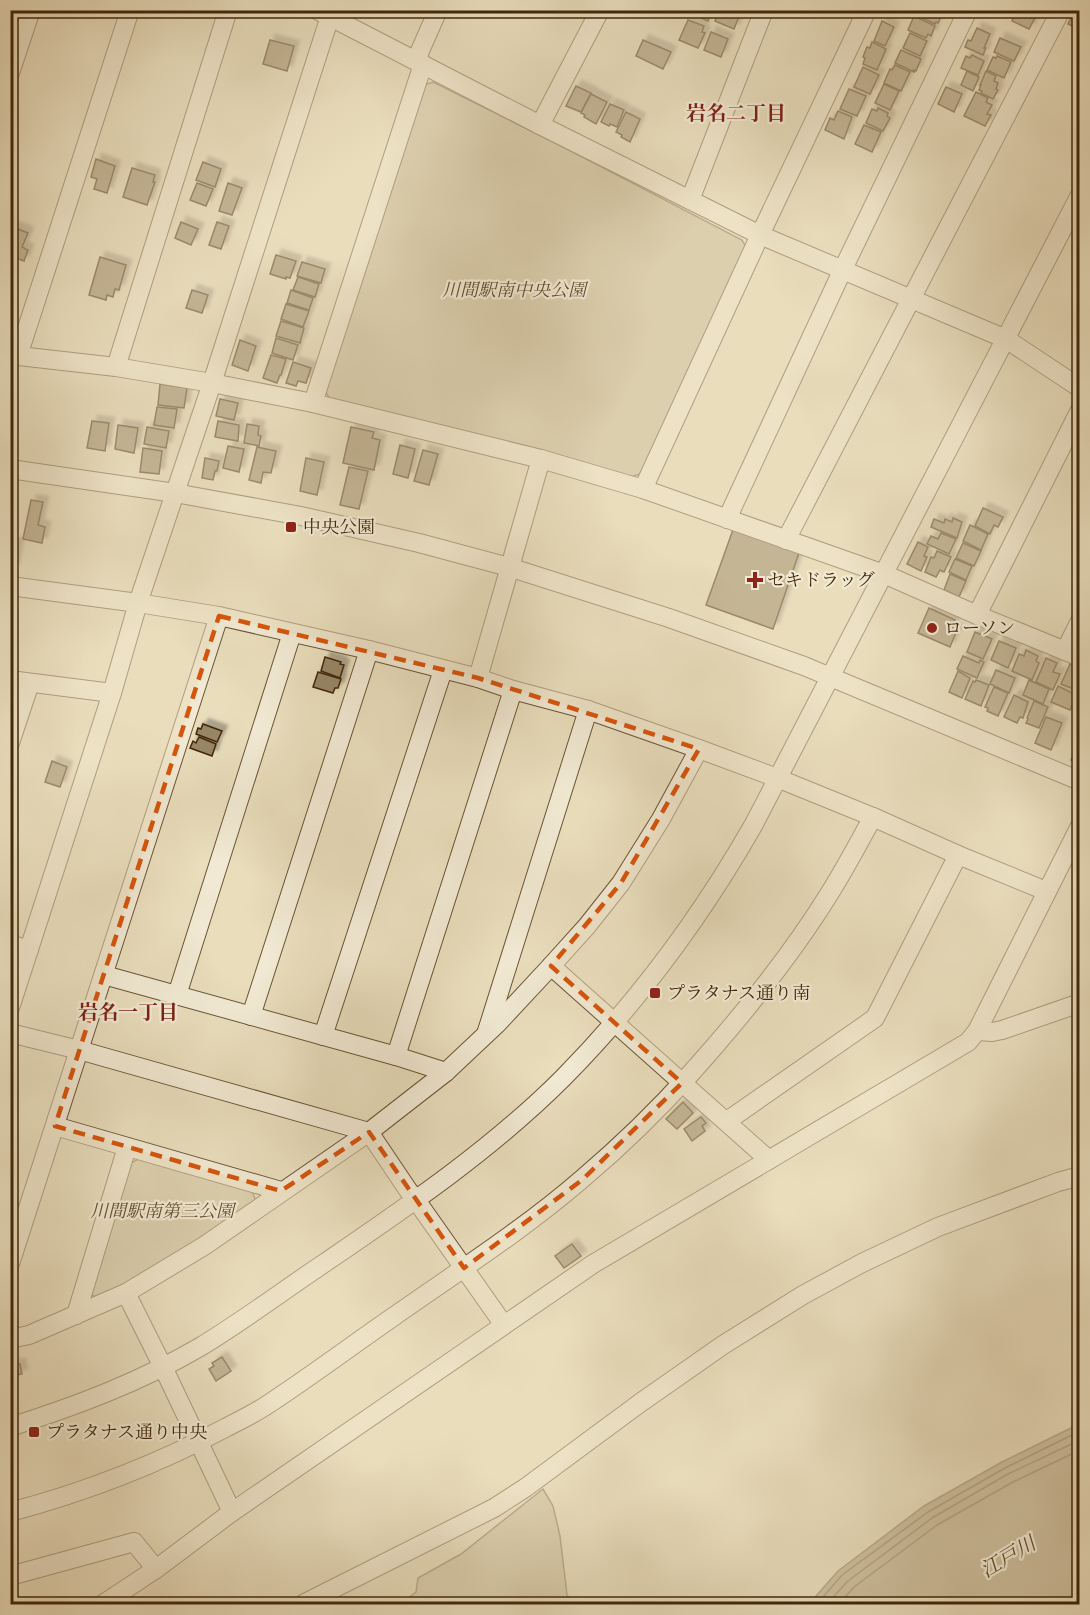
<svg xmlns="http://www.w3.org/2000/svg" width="1090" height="1615" viewBox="0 0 1090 1615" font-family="'IM FELL Double Pica','Noto Serif JP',serif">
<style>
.green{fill:#ccbe9d;stroke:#867252;stroke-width:1.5}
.water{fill:#b09f7f;stroke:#836f4f;stroke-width:1.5}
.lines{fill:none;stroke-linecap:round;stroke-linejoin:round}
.shore{stroke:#786344;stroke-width:1.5}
.building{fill:#988666;stroke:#402708;stroke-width:1.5;filter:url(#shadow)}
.minor-casing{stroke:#6a5435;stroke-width:20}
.minor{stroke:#f1e9d3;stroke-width:18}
.marked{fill:none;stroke:#d7540c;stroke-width:4.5;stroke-dasharray:12 8;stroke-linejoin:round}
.poi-dot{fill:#8f2418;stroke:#f1e9d3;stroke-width:2}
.labels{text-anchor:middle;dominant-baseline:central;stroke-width:4.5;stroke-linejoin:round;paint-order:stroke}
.park-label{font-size:18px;font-style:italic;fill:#634d2d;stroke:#f1e9d3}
.poi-label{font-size:18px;fill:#402708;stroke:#f1e9d3;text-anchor:start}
.neighbourhood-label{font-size:20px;font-weight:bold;fill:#7a1f14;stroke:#f1e9d3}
.water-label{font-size:20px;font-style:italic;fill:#624b2c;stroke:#f1e9d3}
</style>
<defs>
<filter id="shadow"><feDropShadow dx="5.5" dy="-5.5" stdDeviation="1.5" flood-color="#0004"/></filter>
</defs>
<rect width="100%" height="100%" fill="#e9ddbc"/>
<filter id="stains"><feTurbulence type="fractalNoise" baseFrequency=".00333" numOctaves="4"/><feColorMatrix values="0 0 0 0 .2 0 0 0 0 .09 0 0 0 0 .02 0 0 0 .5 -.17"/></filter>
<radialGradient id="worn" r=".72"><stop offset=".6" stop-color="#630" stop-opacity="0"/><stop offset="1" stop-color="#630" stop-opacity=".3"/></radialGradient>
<g class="green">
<polygon points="433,82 567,149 742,240 747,249 644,473 630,477 330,399 324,389 424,85"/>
<polygon points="140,1158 252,1191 256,1201 189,1248 98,1300 88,1291 131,1163"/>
<polygon points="543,1489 553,1506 560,1536 567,1595 573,1604 400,1604 416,1592 418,1578 461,1554"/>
</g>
<polygon class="water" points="1079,1424 1079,1604 809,1604 838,1571 924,1506 1002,1462"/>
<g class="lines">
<g class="shore">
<polyline points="817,1604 842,1575 928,1512 1005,1468 1080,1431"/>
<polyline points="827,1604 848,1581 932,1518 1008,1474 1080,1440"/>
<polyline points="839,1604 854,1587 937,1525 1013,1482 1080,1450"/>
</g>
</g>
<g class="building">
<polygon points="693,10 712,10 708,21 692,14"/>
<polygon points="719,10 741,11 734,29 715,21"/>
<polygon points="921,10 944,10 938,23 936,22 935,24 918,16"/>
<polygon points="1017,10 1039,10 1029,29 1012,21"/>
<polygon points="1075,10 1080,10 1080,30 1068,24"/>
<polygon points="914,16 935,26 931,36 928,34 926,38 908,30"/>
<polygon points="688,20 704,26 702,32 705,33 698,48 679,40"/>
<polygon points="882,21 894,27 885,46 874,41"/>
<polygon points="977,28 990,34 984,48 986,48 983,55 965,47 968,40 971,41"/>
<polygon points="711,32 728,39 721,57 704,50"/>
<polygon points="910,33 927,41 920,56 903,48"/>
<polygon points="1000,38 1021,47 1014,61 994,52"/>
<polygon points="270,40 294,46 287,71 263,64"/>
<polygon points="643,40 671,52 663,69 636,56"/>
<polygon points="872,42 886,49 877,70 863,64 865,58 863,57 867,47 870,48"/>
<polygon points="901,50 921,59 916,71 914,70 914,72 895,63"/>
<polygon points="972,55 984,61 978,75 961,68 966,56 970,58"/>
<polygon points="997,56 1011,62 1004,78 987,70 993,57 996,58"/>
<polygon points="895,65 910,72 901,91 884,83 890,69 892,70"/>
<polygon points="863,67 879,75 870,94 854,87"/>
<polygon points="967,71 979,77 973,91 961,85"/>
<polygon points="986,71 996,76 994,81 998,83 996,89 998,90 993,99 981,93 982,91 979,90 981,85 980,85"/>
<polygon points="884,84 899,91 890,110 875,103"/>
<polygon points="576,86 591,93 581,112 566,106"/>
<polygon points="946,87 962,94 954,112 938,104"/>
<polygon points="849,89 866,96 857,116 840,109"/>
<polygon points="976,92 988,98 986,102 992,105 987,114 991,115 985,126 964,116"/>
<polygon points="591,94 607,102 596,124 584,117 585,115 581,113"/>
<polygon points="610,104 624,110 617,127 610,124 609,126 601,122"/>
<polygon points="878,108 888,113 887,116 890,118 883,131 866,123 872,109 877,111"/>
<polygon points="838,111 852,117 844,139 825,130 830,118 834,120"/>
<polygon points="626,112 640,119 630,142 621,137 622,135 616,132"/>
<polygon points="864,125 881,132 872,152 855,144"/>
<polygon points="96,159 115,166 107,193 94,189 97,179 91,177"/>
<polygon points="203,162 221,169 215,187 196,180"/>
<polygon points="132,168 155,175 153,182 155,182 147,205 123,197"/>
<polygon points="197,183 213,189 206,206 190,200"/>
<polygon points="228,183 242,188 232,215 219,211"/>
<polygon points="181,222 198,229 191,245 175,238"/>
<polygon points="217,222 229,226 221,249 209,245"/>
<polygon points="13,227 28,233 22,247 28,250 24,261 10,256 10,234"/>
<polygon points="276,255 296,261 290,278 286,277 286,279 270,274"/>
<polygon points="100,257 126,265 119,290 115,289 113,297 107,295 106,300 89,295"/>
<polygon points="302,262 325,269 321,283 297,276"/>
<polygon points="298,277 319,284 315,297 293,290"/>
<polygon points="192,290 208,295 202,313 186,308"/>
<polygon points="291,290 313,298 309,310 287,303"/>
<polygon points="286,304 309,311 303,327 281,319"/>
<polygon points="281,321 304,328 300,343 276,336"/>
<polygon points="276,338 298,345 293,360 272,353"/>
<polygon points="240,340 256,346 248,371 232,365"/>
<polygon points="271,355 286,359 281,375 280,375 277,383 263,378"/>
<polygon points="293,362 311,368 306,383 298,381 296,386 286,383"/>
<polygon points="160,384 187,388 184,408 158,405"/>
<polygon points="220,399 238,403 234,420 216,416"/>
<polygon points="157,407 177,409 174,428 154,425"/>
<polygon points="92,421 109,423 105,451 87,448"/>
<polygon points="218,421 239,425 238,441 215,437"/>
<polygon points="247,424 259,426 258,435 261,436 259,446 244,443"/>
<polygon points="118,425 138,428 134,453 115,449"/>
<polygon points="147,427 169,431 166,448 144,444"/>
<polygon points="351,427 374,432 372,438 380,440 374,470 343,463"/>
<polygon points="400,445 415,449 408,478 393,474"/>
<polygon points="228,446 244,449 239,472 223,468"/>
<polygon points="257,447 276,451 271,473 263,472 261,483 249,480"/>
<polygon points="143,448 162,451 159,474 140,472"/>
<polygon points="423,450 438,454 429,485 414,481"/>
<polygon points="205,458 219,461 217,471 215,471 213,480 202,478"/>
<polygon points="306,458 324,462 317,495 300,491"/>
<polygon points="349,467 368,471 359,509 340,505"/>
<polygon points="31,500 43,502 38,525 45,527 42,543 23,539"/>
<polygon points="983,508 1003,517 998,527 994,525 990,534 975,526"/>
<polygon points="953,518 962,522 957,538 931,527 934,519 944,523 945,519 952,522"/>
<polygon points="970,525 988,534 981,550 963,541"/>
<polygon points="734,527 800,550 773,629 706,605"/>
<polygon points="941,533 956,539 949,554 927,544 931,536 938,539"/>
<polygon points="10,542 18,544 14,569 10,568"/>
<polygon points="918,542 928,547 924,556 927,557 921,571 907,564"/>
<polygon points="963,543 981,551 974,566 956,558"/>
<polygon points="937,551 951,557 944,572 940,570 936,577 925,572 931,557 934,558"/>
<polygon points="955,559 972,566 966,580 949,572"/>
<polygon points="950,574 966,581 959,597 944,590"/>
<polygon points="929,608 955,620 952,628 957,630 950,647 918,633"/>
<polygon points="975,632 992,639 983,659 967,652"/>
<polygon points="999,641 1016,648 1008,668 991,660"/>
<polygon points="1026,650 1038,656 1036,661 1039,663 1032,680 1012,671 1019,654 1024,656"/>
<polygon points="963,656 979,663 980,660 984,662 977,678 957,669"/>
<polygon points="325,657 341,662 340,664 344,665 340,678 321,671"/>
<polygon points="1046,658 1057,663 1053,672 1060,674 1053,690 1036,682"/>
<polygon points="1070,664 1080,668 1079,691 1061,684"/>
<polygon points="996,670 1015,678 1009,693 990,684"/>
<polygon points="958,671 970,678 962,698 949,692"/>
<polygon points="318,672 341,679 338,688 335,688 333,693 313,687"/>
<polygon points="976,680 989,685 981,706 965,699 973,681 975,682"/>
<polygon points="1029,680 1049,689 1043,704 1023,695"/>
<polygon points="1058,686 1076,695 1070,710 1051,702"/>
<polygon points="994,687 1008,693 998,716 987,711 988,708 985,707"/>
<polygon points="1014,695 1028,702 1023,718 1020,717 1017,723 1004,717"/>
<polygon points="1034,701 1048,707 1039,728 1026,723 1028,719 1027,718"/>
<polygon points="1046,717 1062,723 1051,750 1035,743"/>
<polygon points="203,724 222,731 217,742 196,734 198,728 201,729"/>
<polygon points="199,737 216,744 212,756 190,748 193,741 196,743"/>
<polygon points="1080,740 1080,764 1071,760"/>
<polygon points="52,761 67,767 60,787 45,782"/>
<polygon points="683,1102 693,1113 677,1129 666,1119"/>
<polygon points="701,1117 706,1123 702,1126 705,1131 692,1141 684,1129"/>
<polygon points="572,1244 581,1256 564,1268 555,1256"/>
<polygon points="10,1356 13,1365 20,1364 22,1374 10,1376"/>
<polygon points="222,1357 231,1371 216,1381 209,1369 214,1366 212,1363"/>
</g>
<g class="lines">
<g class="minor-casing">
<g id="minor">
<polyline points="317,10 540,125 760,235 1006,339 1080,388"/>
<polyline points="416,60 438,10"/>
<polyline points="10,73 31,10"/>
<polyline points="540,125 600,10"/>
<polyline points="690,200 764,10"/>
<polyline points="10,355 116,367 212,383 313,403 541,459 643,489 884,574 977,615 1080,657"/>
<polyline points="18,356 130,10"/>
<polyline points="116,367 228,10"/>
<polyline points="313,403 423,64"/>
<polyline points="10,469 175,493 301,516 419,543 509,567 669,618 804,666 1080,781"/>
<polyline points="643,489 760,235 867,10"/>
<polyline points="727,519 843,269 968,10"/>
<polyline points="786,540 1061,10"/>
<polyline points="10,586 138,603 219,616 369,650 478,678 513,690 588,710 699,749 777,778 873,817 958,855 1046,891"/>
<polyline points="977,615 1080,410"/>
<polyline points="1065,651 1080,621"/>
<polyline points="478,678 541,459"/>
<polyline points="10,680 112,693"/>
<polyline points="10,743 30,683"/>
<polyline points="10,944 29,950"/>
<polyline points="551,966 769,1160"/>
<polyline points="104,975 396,1056 446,1072"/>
<polyline points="177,995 292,633"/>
<polyline points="10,1008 112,693 138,603 212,383 332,10"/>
<polyline points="251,1016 369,650"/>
<polyline points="487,1031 588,710"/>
<polyline points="977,1031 992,1032 1002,1030 1080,1003"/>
<polyline points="10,1033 79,1050 369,1132 408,1190 416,1200 504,1325"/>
<polyline points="323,1036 443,670"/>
<polyline points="396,1056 513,690"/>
<polyline points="727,1121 875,1018 958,855"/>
<polyline points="55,1126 281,1191"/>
<polyline points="10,1264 219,616"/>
<polyline points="126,1293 163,1367 232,1512"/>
<polyline points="76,1315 127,1147"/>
<polyline points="10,1339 29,1335 126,1293 204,1246 369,1132 446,1072 497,1024 551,966 587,926 621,883 661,819 699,749"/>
<path d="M10 1427C76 1406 140 1382 200 1347 243 1321 284 1290 326 1262 408 1206 492 1149 563 1078 638 1002 701 917 754 824L1080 195"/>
<path d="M10 1512C86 1492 158 1464 227 1427 241 1420 255 1413 267 1405 310 1377 351 1346 393 1317 457 1272 523 1230 582 1179 621 1146 658 1110 692 1072 743 1015 791 956 831 891 846 867 859 842 873 817"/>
<polyline points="10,1576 134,1542 156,1569"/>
<polyline points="103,1604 156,1569 232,1512 593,1264 968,1042 977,1031 1080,826"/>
<polyline points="303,1604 494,1508 525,1488 640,1403 723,1345 803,1295 862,1263 938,1227 1058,1182 1080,1176"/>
</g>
</g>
<use href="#minor" class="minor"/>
</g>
<path d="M0 0H1090V1615H0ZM219 616 478 678 699 749 621 883 551 966 682 1083 582 1180 464 1268 369 1132 281 1191 55 1126Z" fill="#e9ddbc" fill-opacity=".55" fill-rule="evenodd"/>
<path class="marked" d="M219 616 478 678 699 749 621 883 551 966 682 1083 582 1180 464 1268 369 1132 281 1191 55 1126Z"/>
<g class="poi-dot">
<rect x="285" y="521" width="12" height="12" rx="3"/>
<path d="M752 571h6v6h6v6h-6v6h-6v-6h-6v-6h6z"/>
<circle cx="932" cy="628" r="6"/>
<rect x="649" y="987" width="12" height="12" rx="3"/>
<rect x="28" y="1426" width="12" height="12" rx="3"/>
</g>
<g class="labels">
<g class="park-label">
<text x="514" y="290">川間駅南中央公園</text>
<text x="162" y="1211">川間駅南第三公園</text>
</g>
<g class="poi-label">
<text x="303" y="527">中央公園</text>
<text x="767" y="580">セキドラッグ</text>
<text x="944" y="628">ローソン</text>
<text x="667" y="993">プラタナス通り南</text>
<text x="46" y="1432">プラタナス通り中央</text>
</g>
<g class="neighbourhood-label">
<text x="736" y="113">岩名二丁目</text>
<text x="128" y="1012">岩名一丁目</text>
</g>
<g class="water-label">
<text transform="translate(1008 1557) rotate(-31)">江戸川</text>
</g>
</g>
<rect width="1090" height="1615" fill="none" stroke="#e9ddbc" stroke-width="36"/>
<rect x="12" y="12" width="1066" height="1591" fill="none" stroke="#402708" stroke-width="3"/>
<rect x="18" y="18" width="1054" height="1579" fill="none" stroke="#402708" stroke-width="1.5"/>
<rect width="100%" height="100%" filter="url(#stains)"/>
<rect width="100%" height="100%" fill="url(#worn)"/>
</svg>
